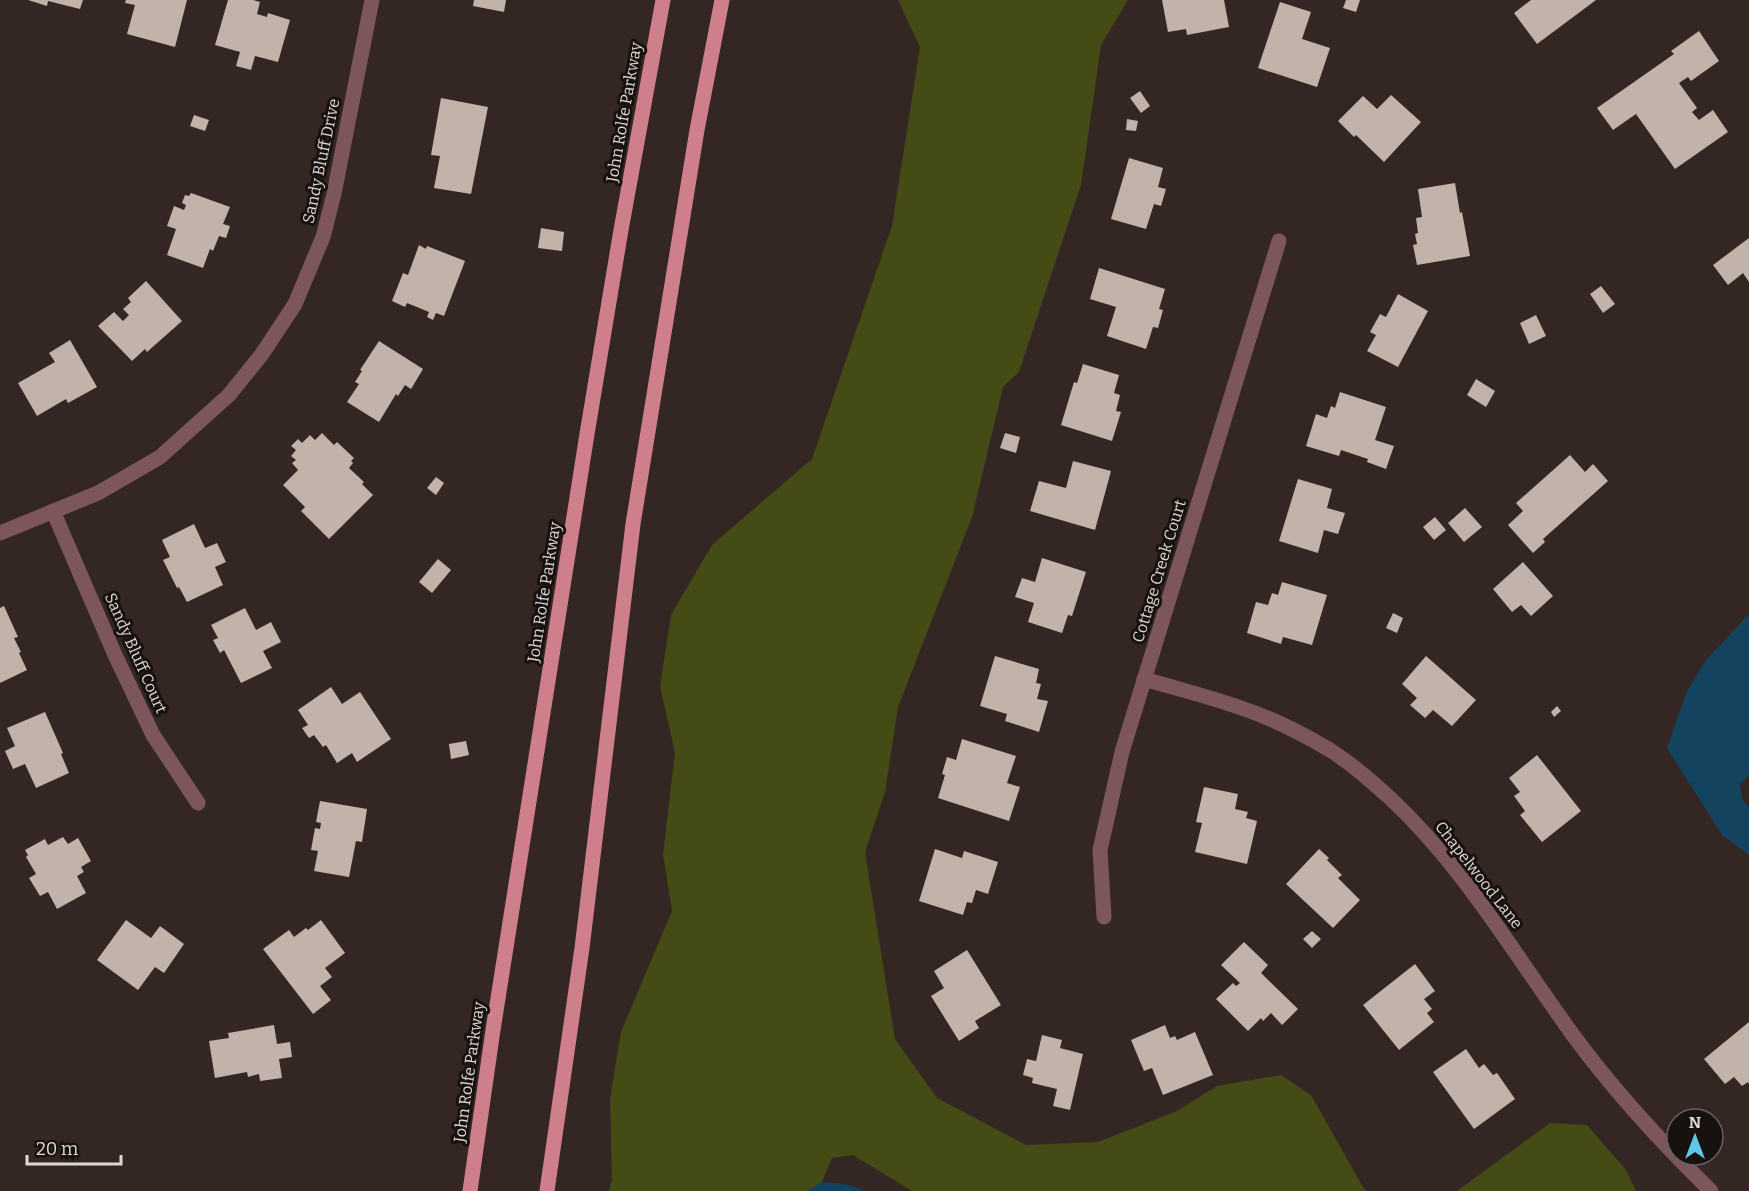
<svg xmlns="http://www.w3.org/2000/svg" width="1749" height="1191" viewBox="0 0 1749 1191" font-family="Bitter,serif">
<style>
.green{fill:#454b14}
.water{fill:#14435f}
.building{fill:#c1b2aa}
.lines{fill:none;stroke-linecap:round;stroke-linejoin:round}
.minor{stroke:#7d565b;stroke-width:15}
.major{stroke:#ce7f8b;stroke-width:15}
.labels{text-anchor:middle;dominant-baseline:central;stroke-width:6;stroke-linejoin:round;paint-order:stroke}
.street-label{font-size:16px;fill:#e0d7d4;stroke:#17120f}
</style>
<rect width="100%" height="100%" fill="#342723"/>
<g class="green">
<polygon points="898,0 1128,0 1101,45 1081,185 1019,372 1003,387 972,517 898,707 885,792 865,852 895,1039 937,1098 1026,1145 1098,1142 1177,1111 1217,1086 1281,1075 1311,1095 1364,1189 1368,1191 912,1191 853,1155 832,1158 822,1182 808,1191 609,1191 612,1180 610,1099 621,1032 672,911 663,854 675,753 660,686 671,615 712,545 812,459 892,226 920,47"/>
<polygon points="1550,1123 1587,1125 1626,1170 1636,1191 1457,1191"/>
</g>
<g class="water">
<polygon points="1749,614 1749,775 1740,784 1742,799 1749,808 1749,855 1722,835 1667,748 1687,691 1706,660"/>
<path d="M822 1182C835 1183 851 1183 862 1191H808Z"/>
</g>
<g class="building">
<polygon points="28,0 83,0 80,9 48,1 47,6"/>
<polygon points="126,0 187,0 175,47 127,34 135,5 125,3"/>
<polygon points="228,0 253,0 260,2 257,14 267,17 268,13 290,20 278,62 255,56 251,70 236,66 240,52 215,45"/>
<polygon points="474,0 506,0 504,12 473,6"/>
<polygon points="1162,0 1224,0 1229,27 1187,35 1186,29 1168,32"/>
<polygon points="1346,0 1360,0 1356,12 1343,8"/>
<polygon points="1531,0 1596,0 1537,44 1514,13"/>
<polygon points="1280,2 1311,12 1302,39 1330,48 1317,87 1258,68"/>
<polygon points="1699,31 1719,61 1691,81 1688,77 1679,83 1697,108 1692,112 1699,120 1713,110 1728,132 1675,169 1636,114 1613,130 1597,108 1674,54 1671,51"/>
<polygon points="1140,91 1150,106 1141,113 1130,98"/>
<polygon points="1391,95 1421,122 1384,162 1356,135 1354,137 1338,121 1363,96 1377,109"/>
<polygon points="441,98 488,107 471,194 434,188 440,156 431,155"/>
<polygon points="194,115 209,120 205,131 190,126"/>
<polygon points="1127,119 1138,121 1136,131 1126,130"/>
<polygon points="1129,158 1163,168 1158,187 1166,189 1161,206 1154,204 1146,229 1111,219"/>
<polygon points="1455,183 1460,213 1462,212 1470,256 1417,265 1413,245 1417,244 1415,234 1418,233 1416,218 1422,217 1418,189"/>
<polygon points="191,193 230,207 223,224 230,226 226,238 219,236 213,251 210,249 203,268 167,255 176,229 167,226 174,206 184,210 186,205 182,203 185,195 189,196"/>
<polygon points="541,228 564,232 562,251 538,248"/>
<polygon points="1749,238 1749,282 1743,273 1728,285 1713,265"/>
<polygon points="419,245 426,249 427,246 465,261 444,316 436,313 433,320 427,317 429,312 407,303 405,307 392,301 403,273 408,275"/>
<polygon points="1099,268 1165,289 1159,309 1163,310 1158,328 1153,327 1146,349 1107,336 1116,307 1090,299"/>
<polygon points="146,281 182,321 147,352 145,349 132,361 98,326 114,312 123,321 129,315 123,309 131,302 128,298"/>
<polygon points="1601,286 1615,304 1603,313 1590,294"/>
<polygon points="1398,294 1428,311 1398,367 1367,351 1376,335 1370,332 1380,314 1386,317"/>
<polygon points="1536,315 1546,336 1529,344 1520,323"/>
<polygon points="70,340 97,387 68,403 66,399 37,416 18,383 55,362 49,353"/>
<polygon points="379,341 423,369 411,389 405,385 398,396 396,394 379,422 347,402 359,384 355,382 362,371 360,370"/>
<polygon points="1083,364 1119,375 1114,393 1120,395 1116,411 1121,412 1112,441 1061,425 1074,382 1077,383"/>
<polygon points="1476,379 1495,391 1486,407 1467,395"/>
<polygon points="1340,392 1386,407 1375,440 1394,446 1386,469 1367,462 1368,459 1341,450 1339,456 1306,446 1316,414 1327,418 1331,406 1335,408"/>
<polygon points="322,433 334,445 337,442 354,458 351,461 353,463 349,468 364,482 362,484 373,495 329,539 301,511 305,507 283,485 298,470 292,463 296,460 291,456 296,450 291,446 298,439 302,443 310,435 315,440"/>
<polygon points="1005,433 1020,437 1016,453 1000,448"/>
<polygon points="1570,455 1585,472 1593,464 1608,481 1543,539 1545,542 1533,553 1508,525 1523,511 1516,503"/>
<polygon points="1073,461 1111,471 1095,530 1030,511 1039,481 1066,488"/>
<polygon points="436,477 444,483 436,495 427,488"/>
<polygon points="1298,479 1332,489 1327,508 1345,513 1338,534 1324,530 1318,553 1279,541"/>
<polygon points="1465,508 1482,527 1464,542 1448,523"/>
<polygon points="1435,517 1446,530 1434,540 1423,527"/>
<polygon points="194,524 205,548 217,543 226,562 215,567 223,585 187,602 179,587 177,588 163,560 170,557 162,540"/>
<polygon points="1042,558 1086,572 1072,616 1068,615 1062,633 1028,622 1034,603 1015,597 1022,578 1035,582"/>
<polygon points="438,559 451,570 432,593 419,582"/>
<polygon points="1523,562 1553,596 1531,616 1521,605 1512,612 1493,589"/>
<polygon points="1282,582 1327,595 1312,645 1283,637 1281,644 1247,633 1256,602 1268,605 1272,593 1278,595"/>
<polygon points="4,606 18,637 14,638 21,652 19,653 27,670 0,683 0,608"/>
<polygon points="245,608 256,630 271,622 281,642 263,651 272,668 241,683 224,650 220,653 213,640 218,638 211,625"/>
<polygon points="1393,613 1403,618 1397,633 1386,628"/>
<polygon points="995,656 1039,669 1036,683 1041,684 1037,699 1048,701 1039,732 1005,721 1007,714 980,706"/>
<polygon points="1426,656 1476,700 1452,726 1433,710 1425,718 1410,705 1417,698 1402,684"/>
<polygon points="331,687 342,704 360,692 391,739 357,762 352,753 337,763 326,745 323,747 314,735 309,738 302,728 308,725 298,710"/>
<polygon points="1557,706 1561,711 1554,717 1551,712"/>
<polygon points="45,712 63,753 61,754 69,773 36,788 25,764 13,769 5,751 15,746 7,728"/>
<polygon points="962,739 1016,756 1007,783 1020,787 1009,821 938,798 945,775 942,774 947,757 956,760"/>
<polygon points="466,741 469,755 451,759 449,744"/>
<polygon points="1537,755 1581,811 1542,842 1520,815 1525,811 1514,796 1520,792 1509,778"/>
<polygon points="1204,787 1238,794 1235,809 1248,812 1246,818 1257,821 1247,864 1195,852 1202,823 1196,822"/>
<polygon points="320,801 367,809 362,842 356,841 349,877 314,871 318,851 311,850 315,828 320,829 321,823 316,822"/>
<polygon points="63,837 68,844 78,838 91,861 81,867 84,872 77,876 86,893 57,909 48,892 40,896 29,878 36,874 26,857 28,855 25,850 45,839 48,845"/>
<polygon points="935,849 962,858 964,851 998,862 988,894 976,890 972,903 967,902 963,915 919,901"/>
<polygon points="1319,849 1329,858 1327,860 1342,875 1338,878 1360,900 1333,928 1286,884"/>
<polygon points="126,920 151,938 160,926 184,944 164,973 155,967 138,990 97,960"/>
<polygon points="321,920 345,953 325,968 332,977 320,986 331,1000 313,1014 263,949 289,930 294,937 306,928 308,930"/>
<polygon points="1312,931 1321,939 1312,948 1303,939"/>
<polygon points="1244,942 1268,965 1261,973 1298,1009 1282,1025 1271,1013 1263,1021 1261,1018 1248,1031 1216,999 1233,983 1236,986 1240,983 1221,965"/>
<polygon points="967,950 1001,1005 975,1021 979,1028 959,1041 931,996 944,988 934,971"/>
<polygon points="1415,964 1435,991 1424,999 1432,1009 1427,1013 1434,1022 1399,1050 1363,1005"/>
<polygon points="1749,1022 1749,1084 1748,1082 1742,1086 1734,1077 1725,1084 1704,1059"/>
<polygon points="274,1025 277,1044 290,1042 292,1057 279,1059 282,1078 260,1081 259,1074 248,1077 247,1072 215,1078 209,1041 229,1038 228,1033"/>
<polygon points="1165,1025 1170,1038 1175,1036 1177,1040 1195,1032 1213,1075 1163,1095 1152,1068 1144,1071 1131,1040"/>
<polygon points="1042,1035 1062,1040 1060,1048 1083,1054 1070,1110 1053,1106 1057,1089 1032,1083 1033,1078 1023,1075 1027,1059 1036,1061"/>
<polygon points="1466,1049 1479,1068 1484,1064 1493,1075 1497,1073 1515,1099 1474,1129 1433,1072"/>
</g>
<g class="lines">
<g class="minor">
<polyline points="53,511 115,655 153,735 198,803"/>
<polyline points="0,533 98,493 160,457 229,395 262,354 295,304 323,237 334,194 372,0"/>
<path d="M1144 679C1178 689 1211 697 1244 709 1274 719 1303 734 1330 750 1352 764 1371 781 1390 798 1464 867 1514 954 1573 1035 1614 1091 1661 1142 1711 1191"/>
<polyline points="1104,917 1100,850 1122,752 1279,241"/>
</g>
<g class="major">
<polyline points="470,1191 493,1030 587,434 621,230 663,0"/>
<polyline points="547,1191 582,948 633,524 697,130 722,0"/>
</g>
</g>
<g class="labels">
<g class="street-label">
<text transform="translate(624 112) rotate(-80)">John Rolfe Parkway</text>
<text transform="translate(321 161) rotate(-78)">Sandy Bluff Drive</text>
<text transform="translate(1159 571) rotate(-73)">Cottage Creek Court</text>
<text transform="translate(544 592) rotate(-81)">John Rolfe Parkway</text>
<text transform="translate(136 653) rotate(66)">Sandy Bluff Court</text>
<text transform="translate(1479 875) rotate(52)">Chapelwood Lane</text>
<text transform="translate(469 1072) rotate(-82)">John Rolfe Parkway</text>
</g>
</g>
<g transform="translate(1695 1137)"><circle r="28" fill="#17120f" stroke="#67615e" stroke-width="1.5"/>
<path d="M0-4.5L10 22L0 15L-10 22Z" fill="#5cc7e8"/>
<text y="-9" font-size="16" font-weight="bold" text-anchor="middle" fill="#e0d7d4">N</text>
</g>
<path d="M27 1155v9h94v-9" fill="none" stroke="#e0d7d4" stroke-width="3"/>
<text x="36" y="1155" font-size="18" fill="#e0d7d4" stroke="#17120f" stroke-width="4.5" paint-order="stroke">20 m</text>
</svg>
